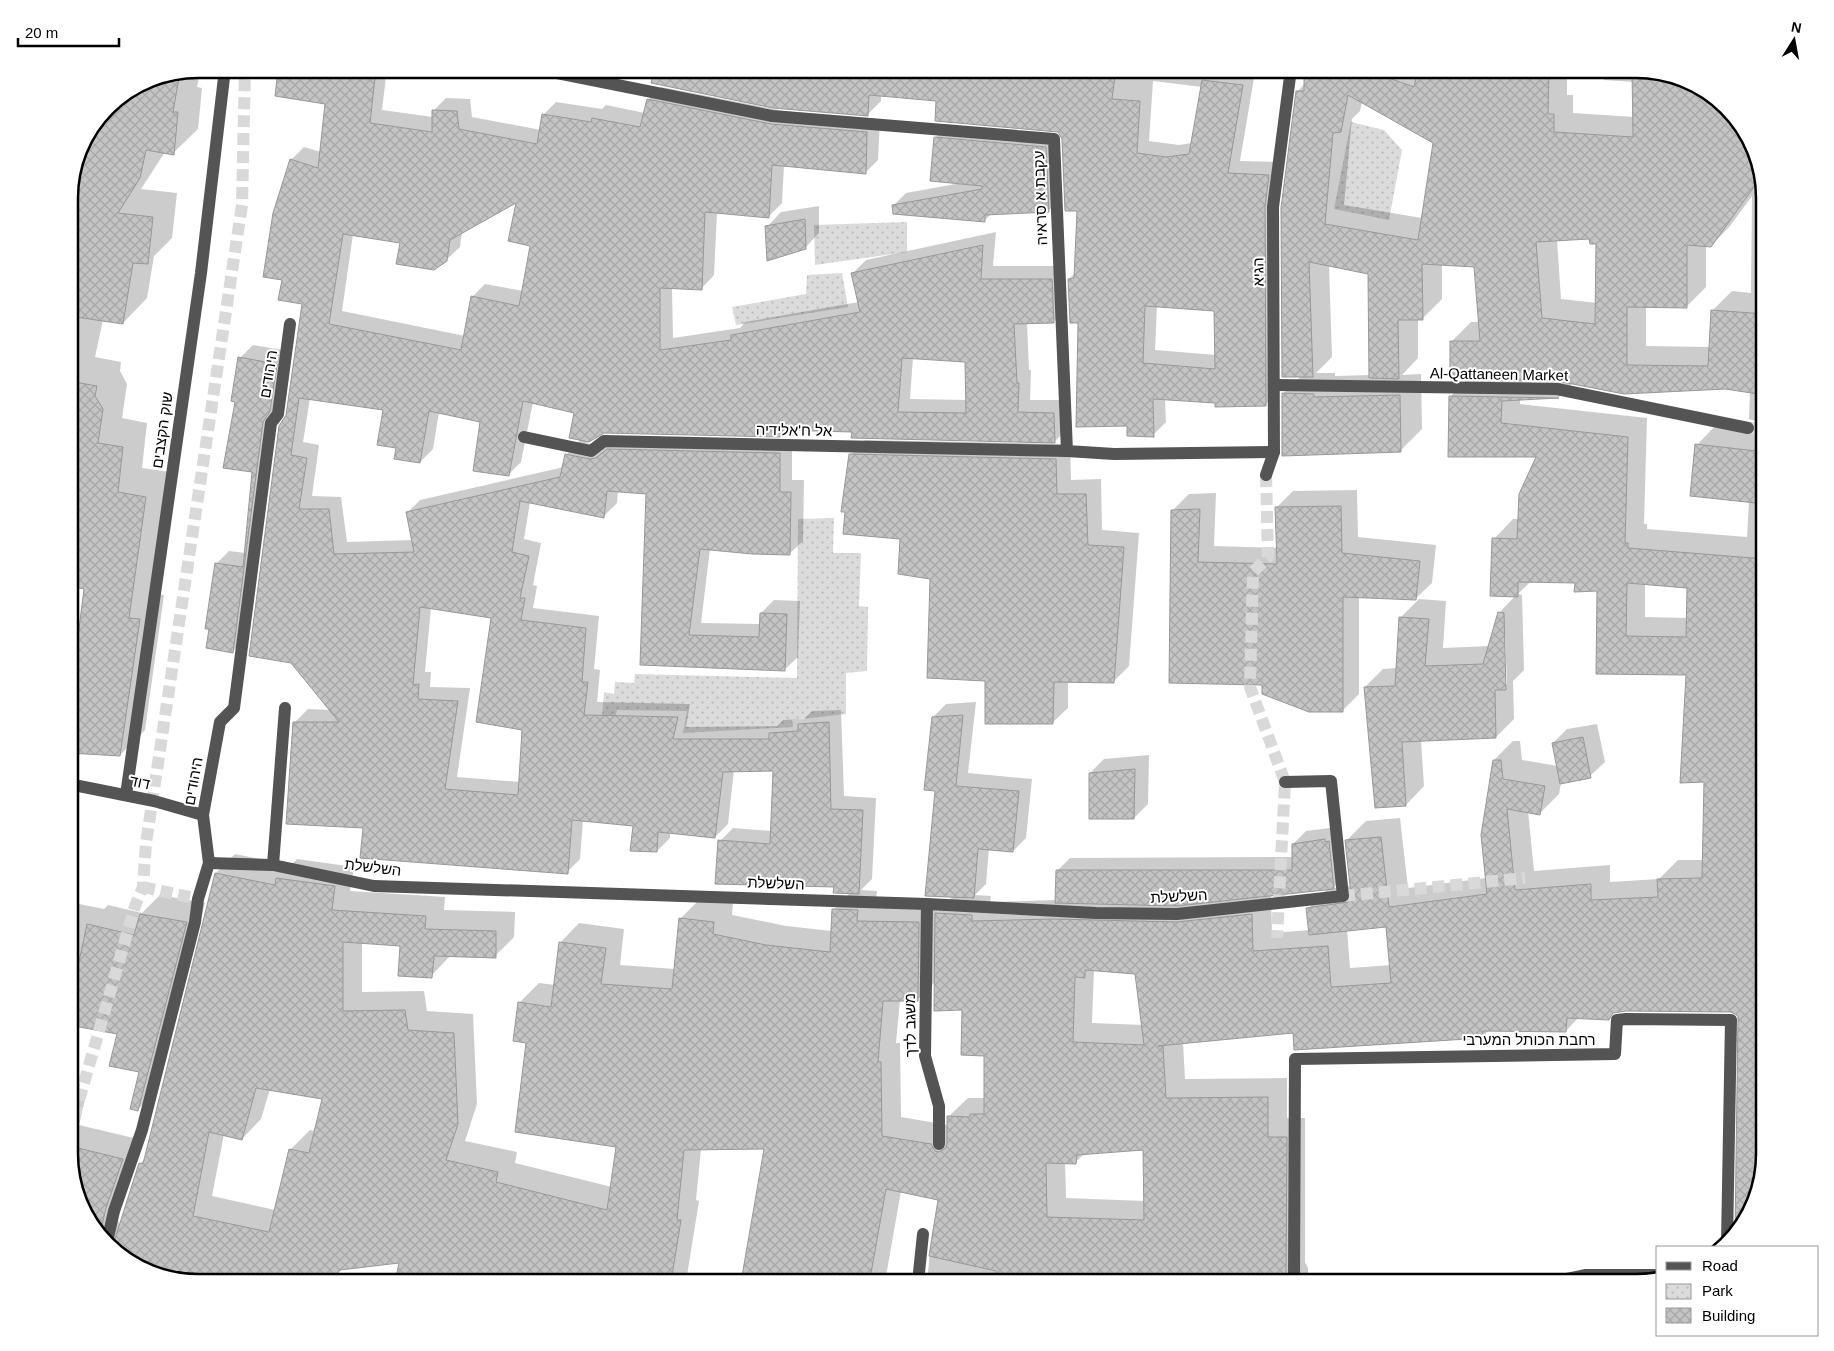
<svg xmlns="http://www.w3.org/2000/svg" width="1834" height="1351" viewBox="0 0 1834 1351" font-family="Arial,'Noto Sans Hebrew',sans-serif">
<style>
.park{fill:url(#park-dots)}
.shadow{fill:#0003;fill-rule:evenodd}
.building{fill:url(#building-cross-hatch);stroke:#989898;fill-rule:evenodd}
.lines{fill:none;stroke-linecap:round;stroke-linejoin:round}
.minor-tunnel{stroke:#d9d9d9;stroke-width:12;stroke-dasharray:12 6;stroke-linecap:butt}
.minor{stroke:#545454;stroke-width:12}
.labels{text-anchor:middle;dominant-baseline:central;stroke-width:4;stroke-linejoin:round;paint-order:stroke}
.street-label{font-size:15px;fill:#000;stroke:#fff}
.rim{fill:none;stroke:#000;stroke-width:2.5}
</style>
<defs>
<pattern id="park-dots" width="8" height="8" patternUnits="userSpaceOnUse" patternTransform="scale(1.25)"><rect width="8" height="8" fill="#dbdbdb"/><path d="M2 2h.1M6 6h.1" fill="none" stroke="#bababa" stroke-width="1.8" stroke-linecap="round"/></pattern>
<pattern id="building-cross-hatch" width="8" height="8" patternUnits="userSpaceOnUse" patternTransform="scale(1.25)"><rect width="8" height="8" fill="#c4c4c4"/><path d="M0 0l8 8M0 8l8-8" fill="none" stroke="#a7a7a7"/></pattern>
</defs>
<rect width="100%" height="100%" fill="#fff"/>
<g class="park">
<polygon points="1351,122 1384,130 1402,150 1389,220 1334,209"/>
<polygon points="907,222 907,252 815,265 814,225"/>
<polygon points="842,273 848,307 736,325 732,307 806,294 807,275"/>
<polygon points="834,518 833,553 861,553 859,606 868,607 867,671 846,673 846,714 792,720 793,727 683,733 687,711 617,710 615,719 602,718 604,692 614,694 615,682 634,683 635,674 797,678 798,519"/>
</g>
<g class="shadow">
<polygon points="201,69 197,87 202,88 198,129 173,153 165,152 141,189 177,193 172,238 154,256 147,298 123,323 103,320 95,357 121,362 120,371 127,384 122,418 147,423 142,468 170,472 153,594 164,595 145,730 120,755 69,751 69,639 79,640 86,588 69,585 69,188 82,140 112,101 148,78"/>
<path d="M279 69H387L382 110 433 117V111L446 98 470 99 472 117 541 130 543 115 556 102 602 109 606 105 645 113 648 100 661 87 784 111 880 119 878 160 865 173 784 165 782 203 769 216 717 212 714 275 701 289 672 288 673 338 740 328 745 322 859 302 853 273 866 260 996 232 993 266H1064L1066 309 1053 322 1027 323 1029 370H1031L1030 400H1067L1068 428 1055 441 786 429 780 435 604 432 586 443 604 446 792 440V480H804L803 541 789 554 710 549 701 623 760 624 761 613 774 600 800 601 798 657 784 670 641 664 647 493 618 491 617 503 604 516 530 502 524 539 541 543 533 585 537 586 533 608 599 616 594 669 600 670 597 702 690 704 686 727 777 726 783 720 804 719 812 711 841 710 844 796 876 798 872 879 861 890 877 891 876 902 938 903 937 912 953 896 937 790 933 717 946 704 976 702 968 773 1032 779 1026 838 1013 851 989 848 986 884 975 895 991 896 990 902 1056 900 1057 871 1070 858 1293 857V844L1306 831 1337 827 1347 875 1333 888 1351 886 1347 840 1366 821 1400 818 1408 888 1486 878 1494 760 1513 741H1520L1522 760 1558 766 1553 743 1567 729 1597 724 1605 762 1590 776 1561 783 1559 794 1540 813 1528 811 1534 871 1610 865V882L1659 879 1678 860H1704L1706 780 1688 674 1597 673 1599 590 1576 582 1531 581 1518 594 1522 595 1524 670 1513 681 1514 719 1496 737 1421 740 1424 786 1406 805 1376 806 1365 687 1383 669 1397 668 1400 618 1419 599 1446 601 1443 648 1489 646 1499 613 1516 595 1494 539 1513 519H1519L1538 456 1451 396 1468 378 1452 341 1471 322H1480L1476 266 1442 264V299L1423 318H1418V358L1402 375 1421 374 1422 429 1400 451 1283 394 1301 376 1298 91 1305 83 1306 69H1567V95H1573V113L1634 117V82L1604 80 1605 69H1637L1678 75 1752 140 1765 197V1154L1758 1195 1739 1232 1737 1234 1740 1020 1735 1012 1625 1010 1615 1011 1608 1018 1579 1017 1566 1031 1489 1030 1483 1037 1294 1031 1183 1042 1185 1079 1287 1078V1118H1305V1262L1308 1268V1282H927L932 1233 939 1199 901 1191 885 1282H743L765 1148 701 1149 696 1200 699 1201 686 1282H646L649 1266 593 1269 590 1282H397L400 1261 342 1269 330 1282H248L236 1265 232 1282H197L156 1276 119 1256 86 1218 69 1162V1081L80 1084 78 1094 86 1095 79 1125 142 1140 125 1188 118 1220 120 1227 140 1164 145 1158 216 873 235 854 291 865 297 859 354 867 350 891 445 897 444 910 515 912 514 937 495 956 451 955 431 976 402 945 362 942V992L424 991 427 1011 473 1014 477 1104 465 1141 517 1152 515 1163 612 1187 617 1146 528 1042 514 1040 520 1002 539 983 555 985 560 943 579 923 624 929 620 965 675 969 680 919 700 899 733 903 732 915 786 926 832 931 833 910 851 892 720 841 733 828 772 831 774 770H734L728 824 715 837 670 832V838L657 851 634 825 583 820 580 859 567 872 365 827 295 722 308 709 331 710 292 662 287 416 303 303 283 279 291 160 304 147 321 152 327 103 276 95ZM1362 102 1434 142 1422 218 1344 205 1352 119 1360 111ZM1752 196 1751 293 1732 291 1712 311 1710 347 1646 346V306L1686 307 1706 287V245L1711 246 1730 226ZM518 200 532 245 523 291 485 284 472 297 465 336 342 311 353 234 401 242 446 260 460 247 462 232ZM1591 238 1597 243V303L1561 299 1557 240ZM1329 265 1369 273 1371 375 1335 376V373H1316L1332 357ZM913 357 966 361 967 400 910 399ZM1573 383 1725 388 1750 391 1749 419 1755 421 1756 430 1716 425 1697 445 1749 501 1747 537 1647 529V524H1644L1647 418 1520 404V399L1559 397ZM310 398 384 409 397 447 420 462 433 449 439 412 481 421 508 475 521 462 533 402 576 412 581 439 566 455 564 467 420 500 407 513 413 540 347 542 341 497 312 496 319 445 303 442ZM1645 583 1689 587 1688 618 1645 617ZM431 607 492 617 524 729 520 782 457 777 470 688 430 687 431 672H425ZM1505 632 1507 685H1504L1503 637ZM1328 888 1308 909 1310 930 1272 933 1271 894ZM1387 926 1391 965 1350 968 1347 930ZM1094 969 1136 973 1143 1025 1092 1023ZM935 982 963 1009 985 1055V1098H968L948 1117V1125L901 1117 900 1043H896L900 1000H917ZM270 1089 324 1098 316 1131 310 1130 290 1150 275 1210 212 1196 224 1134 242 1139 261 1119ZM1145 1149V1201L1066 1198 1065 1162H1076L1085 1153Z"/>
<path d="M615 69H1227L1255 72 1240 161 1281 162 1277 193 1278 392 1265 405 1165 399 1166 422 1153 435 1128 424 1079 322 1069 279 1075 273 1078 210 1063 138 1058 129 938 100 881 95V101L868 114 655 73ZM1153 81 1202 87 1192 143 1179 145 1149 141ZM1157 306 1216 310V355L1155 350Z"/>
<polygon points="947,126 1058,135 1061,199 1048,211 992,213 984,221 894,205 906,193 961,183 935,138"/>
<polygon points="819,206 819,233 805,248 767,227 781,212"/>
<polygon points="253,345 289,351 275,408 246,639 233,651 210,628 216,564 229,551 246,553 253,471 236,401 240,358"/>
<polygon points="865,440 1070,444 1071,480 1101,479 1102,530 1139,533 1129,666 1114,681 1068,681 1068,708 1052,723 901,538 850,455"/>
<polygon points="1357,490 1358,537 1436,545 1432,583 1415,599 1359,596 1359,694 1343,710 1264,683 1170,682 1173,510 1189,494 1216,493 1214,546 1277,548 1276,508 1293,491"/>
<polygon points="1149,755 1148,804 1134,818 1090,773 1104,759"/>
<polygon points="160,895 205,903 158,1090 138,1109 140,1071 118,1033 69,1024 69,902 104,909 108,905 142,913"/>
<polygon points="894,1277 920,1282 888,1282"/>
</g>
<g class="building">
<path d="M278 69H376L370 123 432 132V110L457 111 459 129 537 144 542 114 591 122 592 118 640 127 647 99 771 124 867 132 866 174 772 165 769 218 705 212 702 290 660 288V350L731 340V335L860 312 851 273 983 245 981 279H1052L1054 323 1014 324 1017 383H1019L1018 412 1054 413 1055 443 851 438 852 432 780 430V437L604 433 589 442 569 438 574 413 523 401 509 476 473 471 480 422 429 411 420 463 394 459 396 448 377 445 383 410 299 398 291 455 307 458 299 509H329L334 554 414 552 406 512 560 477 565 454 590 459 596 458 607 449 780 453V492H791L790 555 752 554 700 549 689 635 759 637 760 613 787 614 785 671 640 665 646 494 607 491 604 518 520 501 512 552 529 556 520 598H525L521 620 586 628 582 682H588L584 715 678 717 673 739H769V733L798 731V724L829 722 831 809 863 810 859 894 833 893 834 887 715 884 718 840 770 844 773 771 723 772 715 838 658 832 657 852 630 851 633 826 572 820 568 874 360 858 363 828 286 824 293 722H339L291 663 249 656 279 426 286 415 302 304 278 300 282 280 263 277 273 213 290 159 318 168 325 104 275 96ZM516 203 508 241 530 246 519 306 471 296 461 350 329 324 343 234 400 243 396 264 434 270 447 261 450 240ZM902 358 965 362 966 413 898 412ZM420 607 491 618 476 722 522 730 518 795 445 789 458 701 418 699 419 684 413 685Z"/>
<path d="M654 69H756V73L816 75 817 69H912L996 76 997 69H1078L1077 71 1115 76 1112 99 1140 101 1137 153 1166 157 1189 154 1202 80 1243 85 1228 173 1269 175 1265 207 1266 406 1215 407V403L1153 399 1154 437 1127 436V426L1076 427 1078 323H1070L1068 279 1074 278 1077 211H1065L1062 139 1058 132 935 121 936 101 869 95 868 116 773 108 651 83ZM1145 306 1214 311 1215 369 1143 363Z"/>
<path d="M1300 69H1364L1414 87 1418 69H1549L1548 114H1554V132L1633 137 1632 69 1678 75 1715 95 1752 140 1761 177 1711 247 1687 245V308L1627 307V365L1708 366 1711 310 1765 314V395L1725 389 1624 394 1557 381 1450 379V341H1480L1474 267 1422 264 1423 320H1398L1399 379 1369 378 1368 274 1309 262 1313 377H1282L1281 208 1296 91H1304V71ZM1348 95 1433 143 1418 240 1325 224 1333 133 1341 132ZM1589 239 1590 244H1596L1595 324 1542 318 1536 242Z"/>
<polygon points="180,72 173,112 178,112 174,155 146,150 140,178 118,213 153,217 148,264 133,263 123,324 69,316 69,188 82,140 112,101 148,78"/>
<polygon points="934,137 1046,147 1049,212 985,215 985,222 893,214 892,205 982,189 982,186 930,181"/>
<polygon points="805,219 806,249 767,261 765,226"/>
<polygon points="238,357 277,364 270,411 263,422 233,653 206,648 209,629 205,629 215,563 243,567 252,472 223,468 235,402 231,401"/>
<polygon points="69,381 97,386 95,396 103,409 98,443 123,447 118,492 146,497 129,618 140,619 120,756 69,753 69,708 84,589 69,586"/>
<polygon points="1282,393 1314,394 1314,397 1400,395 1401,452 1282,456"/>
<path d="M1449 396 1559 398 1502 401 1501 423 1628 437 1625 543H1628V548L1765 559V1154L1758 1195 1735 1235 1738 1016 1731 1012 1626 1011 1613 1013 1609 1020 1567 1018 1566 1032 1483 1031V1038L1294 1050 1293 1033 1158 1046H1163L1166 1098 1268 1097V1137H1287L1286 1282H996V1271L929 1256 938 1200 886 1189 870 1279 832 1273 830 1282H741L764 1149 684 1150 677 1220H681L671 1282H395L399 1263 340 1270 330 1282H197L156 1276 119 1256 112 1248 139 1163 143 1164 215 873 275 885 276 878 335 886 332 910 426 916 425 929 496 931V958L434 956 432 978 398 976 400 946 343 942V1011L405 1010 408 1030 454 1033 458 1124 446 1160 498 1172 496 1182 607 1210 616 1147 515 1132 526 1043 513 1041 518 1002 551 1007 559 942 606 948 601 984 672 989 679 918 714 922 713 934 766 945 830 952 832 909 858 910 857 921 919 922 918 1001H883L878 1062H881L882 1136 931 1144 935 1151 939 1152 946 1148 947 1144V1116L970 1117V1114H984V1056L961 1055 962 1010 934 1011 935 913 972 915V921L1054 919 1177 922 1252 914 1253 951 1328 946 1331 987 1391 983 1386 927 1309 935 1306 908 1348 902 1351 895 1345 840 1381 837 1389 907 1487 894 1481 835 1493 760H1501L1503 779 1545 786 1540 815 1507 809 1515 890 1591 884V900L1658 897 1657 879 1702 878 1704 782 1680 783 1686 675 1596 674 1597 591 1574 592 1575 583 1518 582V597L1490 596 1492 538 1517 539 1519 494 1536 457H1448ZM1627 583 1687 588 1686 637 1626 636ZM1085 970 1135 974 1144 1045 1073 1042 1075 977 1085 978ZM256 1088 322 1099 309 1153 289 1149 269 1232 193 1216 209 1132 242 1140ZM1143 1150 1144 1220 1047 1217 1046 1163 1076 1164 1077 1155Z"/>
<polygon points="1695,444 1765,452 1765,504 1690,496"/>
<polygon points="849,454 1056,459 1057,494 1086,494 1088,545 1124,547 1114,683 1054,682 1053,724 985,724 985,681 927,678 930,579 898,574 900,539 843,534 845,512 841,512"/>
<polygon points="1341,506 1342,553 1420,561 1416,600 1343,597 1343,712 1309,712 1262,694 1262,685 1169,683 1171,510 1200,509 1198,562 1277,564 1275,507"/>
<polygon points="1498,612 1504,613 1506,690 1495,690 1496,738 1402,742 1406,806 1375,808 1364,687 1395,686 1399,617 1429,619 1425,666 1483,664"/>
<polygon points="963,715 956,786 1019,791 1013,852 978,849 974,898 925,896 935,791 924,790 932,717"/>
<polygon points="1583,737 1591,778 1560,784 1552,743"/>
<polygon points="1135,769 1134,819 1089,819 1089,773"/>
<polygon points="1325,839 1325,842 1329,841 1334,889 1177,906 1055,903 1056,870 1292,870 1292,844"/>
<polygon points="140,914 187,922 138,1111 130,1109 139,1072 109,1066 117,1034 69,1025 69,989 73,990 87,924 134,935"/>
<polygon points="74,1147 123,1159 106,1208 100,1234 86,1218 70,1164"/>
</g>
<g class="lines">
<g class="minor-tunnel">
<polyline points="1748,428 1765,428"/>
<polyline points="1266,475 1268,557 1253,572 1250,687 1285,782 1277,938"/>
<polyline points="143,887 198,899"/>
<polyline points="1343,896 1525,878"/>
<polyline points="69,1135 135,906 143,887 146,843 242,205 245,69"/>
</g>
<g class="minor">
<polyline points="537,69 772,116 1054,139 1067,451 1114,454 1274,452"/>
<polyline points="1276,385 1557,389 1748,428"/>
<polyline points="524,437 591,451 604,441 1067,451"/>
<polyline points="1266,475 1274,452 1273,207 1291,69"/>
<polyline points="69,784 154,801 203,815"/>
<polyline points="126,795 201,273 225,69"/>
<polyline points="209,863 273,865 374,886 927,904 1096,913 1177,914 1343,896 1331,781 1285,782"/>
<polyline points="273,865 285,708"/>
<polyline points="927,904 925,1056 939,1106 939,1144"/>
<polyline points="107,1242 114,1211 142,1130 195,922 198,899 209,863 203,815 220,722 234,708 271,423 278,414 290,324"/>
<polyline points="918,1282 923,1234"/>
<polyline points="1294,1282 1295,1059 1615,1054 1617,1020 1626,1019 1731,1020 1727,1242"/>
<polyline points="1552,1282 1586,1275 1658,1275"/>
</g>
</g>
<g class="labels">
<g class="street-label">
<text transform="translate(1040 198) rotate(-92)">עקבת א סראיה</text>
<text transform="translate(1258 272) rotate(-91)">הגיא</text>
<text transform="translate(268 374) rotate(-81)">היהודים</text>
<text transform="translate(1499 374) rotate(1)">Al-Qattaneen Market</text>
<text transform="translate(162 430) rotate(-82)">שוק הקצבים</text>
<text transform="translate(794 430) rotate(1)">אל ח'אלידיה</text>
<text transform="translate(193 781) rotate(-80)">היהודים</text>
<text transform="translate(140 782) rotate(12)">דוד</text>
<text transform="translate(373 867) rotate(7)">השלשלת</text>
<text transform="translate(776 883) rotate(2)">השלשלת</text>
<text transform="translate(1179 896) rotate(-3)">השלשלת</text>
<text transform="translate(910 1025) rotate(-91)">משגב לדך</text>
<text x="1529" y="1039">רחבת הכותל המערבי</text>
</g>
</g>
<path d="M0 0H1834V1351H0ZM198 78H1636A120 120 0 0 1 1756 198V1154A120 120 0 0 1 1636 1274H198A120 120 0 0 1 78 1154V198A120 120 0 0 1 198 78Z" fill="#fff" fill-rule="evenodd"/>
<path class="rim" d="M198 78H1636A120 120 0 0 1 1756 198V1154A120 120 0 0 1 1636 1274H198A120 120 0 0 1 78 1154V198A120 120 0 0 1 198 78Z"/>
<rect x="1656" y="1246" width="162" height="90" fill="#ffffff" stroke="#999999"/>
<rect x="1666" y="1262" width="25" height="8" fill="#545454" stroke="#999999"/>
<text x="1702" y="1271" font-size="15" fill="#000000">Road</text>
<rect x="1666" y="1284" width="25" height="15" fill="url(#park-dots)" stroke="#999999"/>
<text x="1702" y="1296" font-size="15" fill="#000000">Park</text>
<rect x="1666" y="1308" width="25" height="15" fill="url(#building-cross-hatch)" stroke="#999999"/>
<text x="1702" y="1321" font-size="15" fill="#000000">Building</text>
<g transform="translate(1794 40) rotate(11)" stroke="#ffffff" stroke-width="4" paint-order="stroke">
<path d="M0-4L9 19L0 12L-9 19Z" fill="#000000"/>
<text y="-8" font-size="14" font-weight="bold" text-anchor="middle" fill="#000000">N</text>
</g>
<path d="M18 38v8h101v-8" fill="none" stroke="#000000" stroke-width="2.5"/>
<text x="25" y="38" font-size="15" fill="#000000" stroke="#ffffff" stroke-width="4" paint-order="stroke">20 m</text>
</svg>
